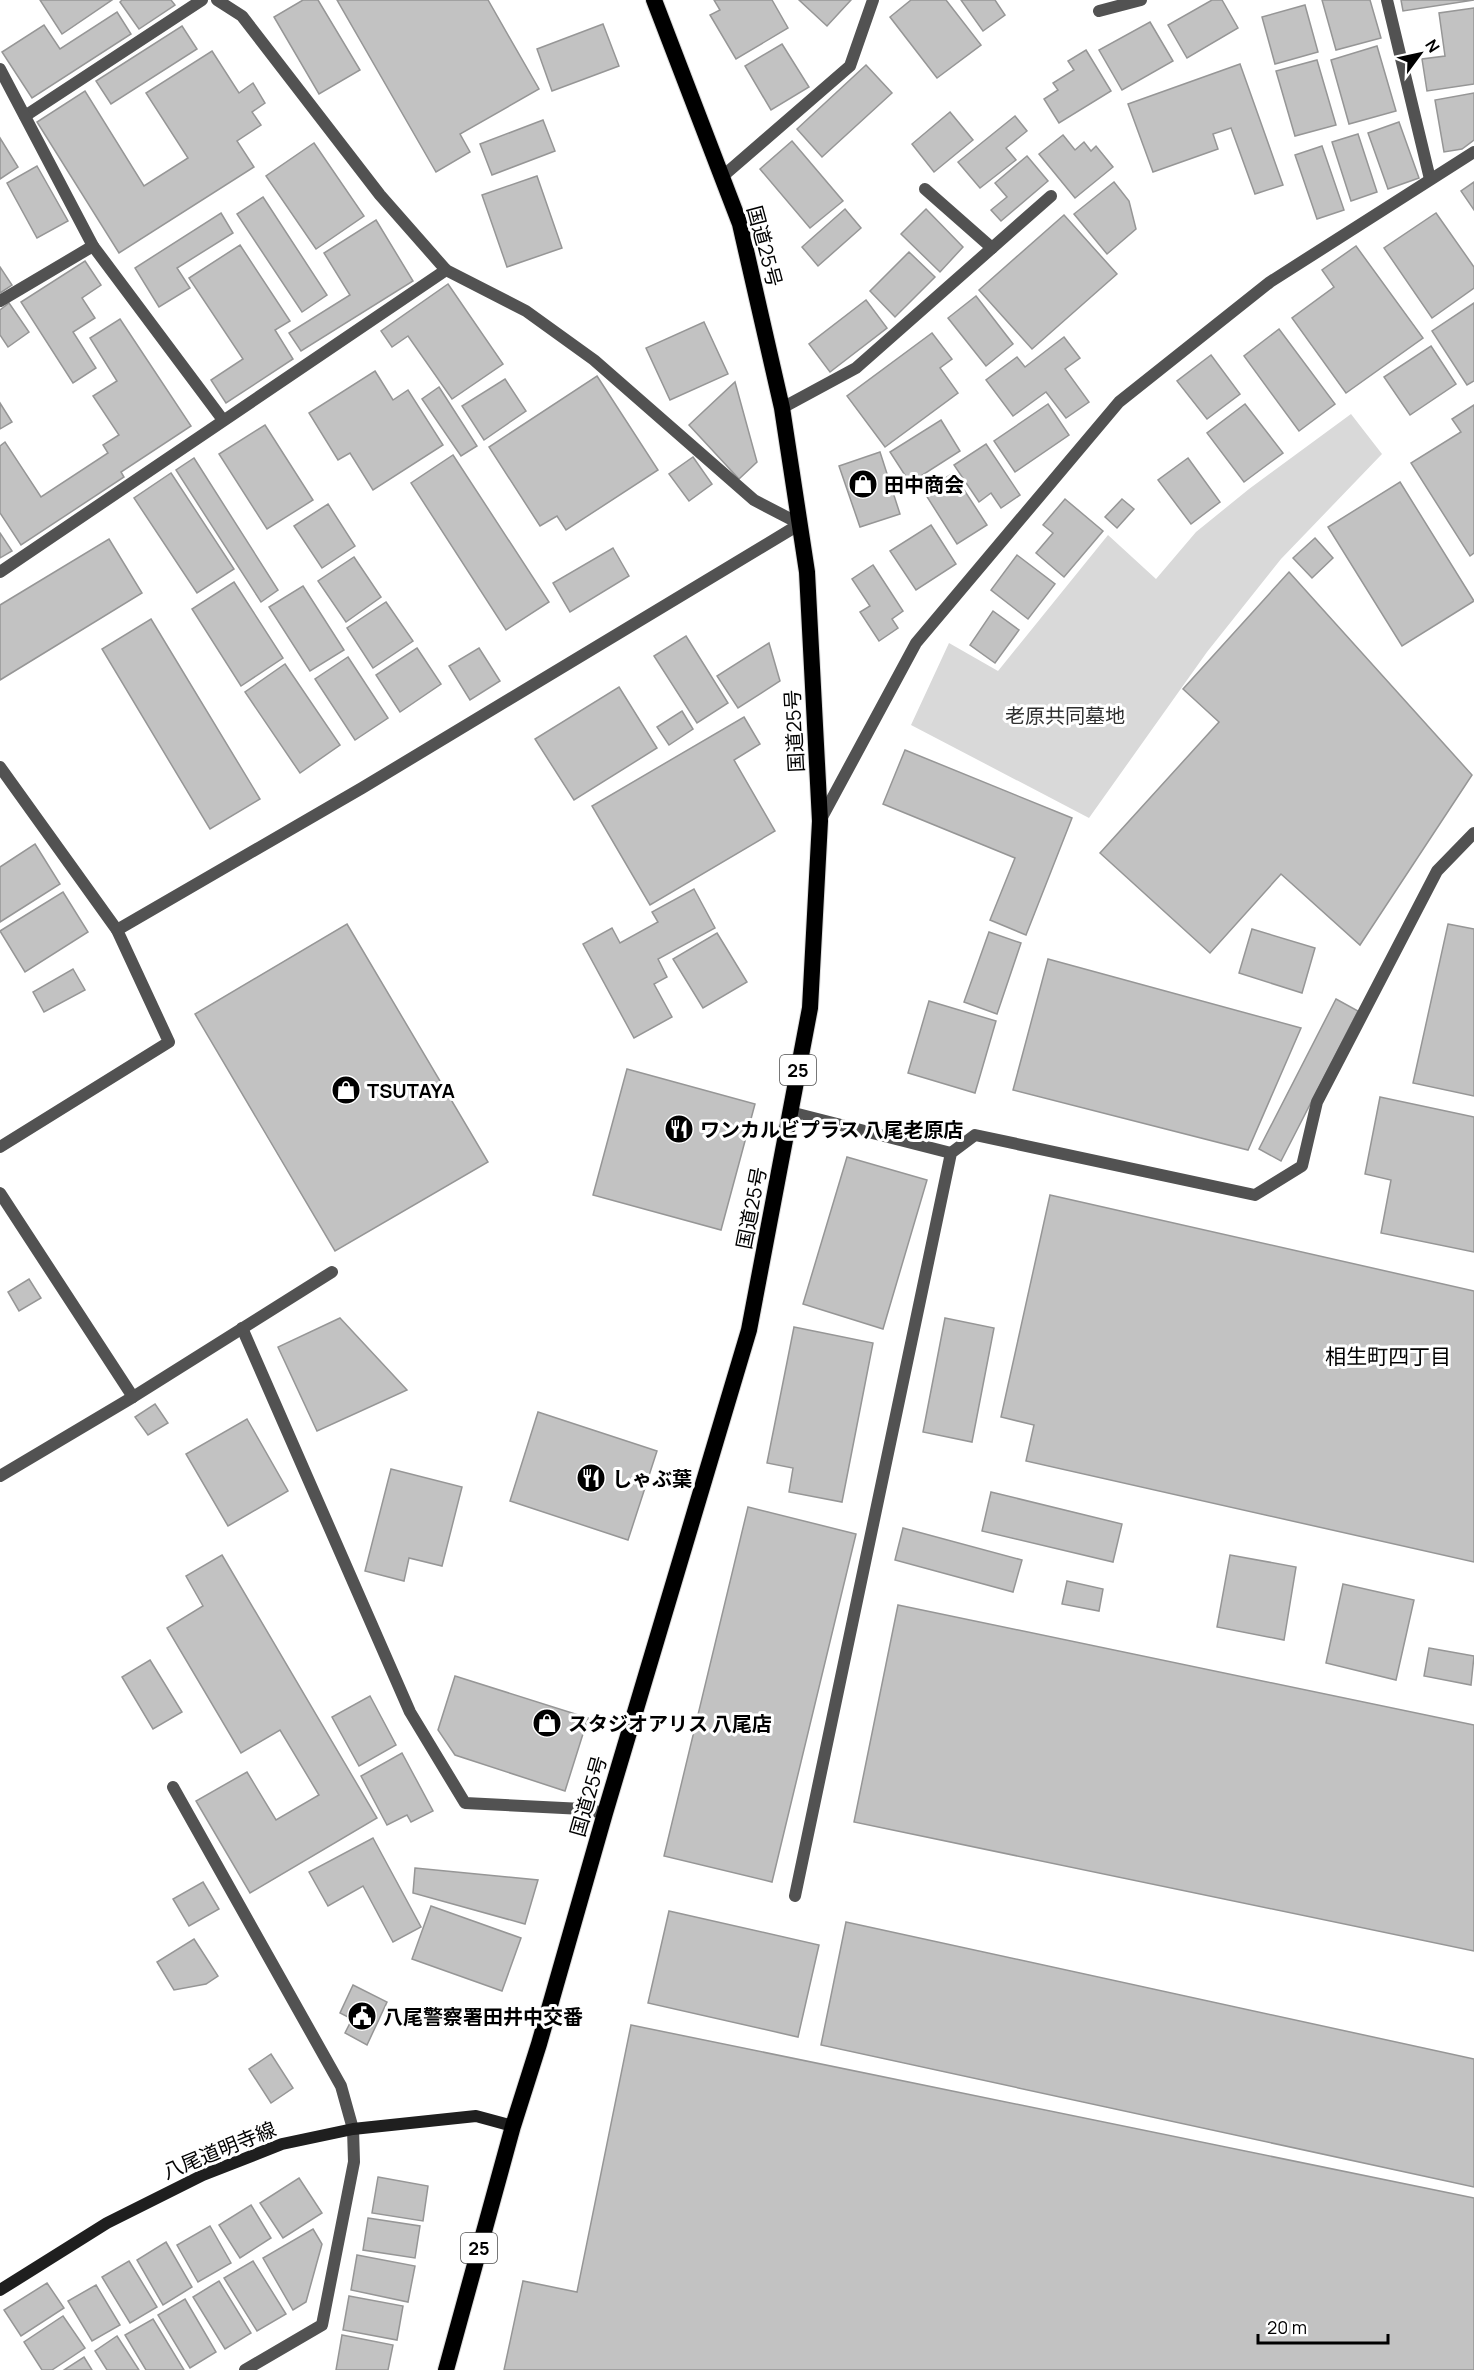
<svg xmlns="http://www.w3.org/2000/svg" width="1474" height="2370" viewBox="0 0 1474 2370" font-family="Manrope,'Noto Sans JP',sans-serif">
<style>
.green{fill:#d9d9d9}
.building{fill:#c2c2c2;stroke:#969696;stroke-width:1.5}
.lines{fill:none;stroke-linecap:round;stroke-linejoin:round}
.trunk-casing{stroke:#dbdbdb;stroke-width:18}
.service{stroke:#525252;stroke-width:12}
.minor{stroke:#525252;stroke-width:12}
.secondary{stroke:#1f1f1f;stroke-width:12}
.trunk{stroke:#000;stroke-width:16}
.labels{text-anchor:middle;dominant-baseline:central;stroke-width:6;stroke-linejoin:round;paint-order:stroke}
.shield{fill:#fff;stroke:#4c4c4c;stroke-width:1.5}
.shield-label{font-size:18px;font-weight:bold;fill:#000}
.street-label{font-size:20px;fill:#000;stroke:#fff}
.poi-label{font-size:20px;font-weight:bold;fill:#000;stroke:#fff;text-anchor:start}
.park-label{font-size:20px;fill:#303030;stroke:#fff}
.neighbourhood-label{font-size:21px;fill:#000;stroke:#fff}
</style>
<rect width="100%" height="100%" fill="#fff"/>
<polygon class="green" points="1351,414 1382,454 1281,559 1207,652 1089,818 911,725 949,643 998,671 1108,535 1156,579 1196,532 1249,489"/>
<g class="building">
<polygon points="40,0 112,0 62,34"/>
<polygon points="122,0 171,0 175,5 139,29 120,2"/>
<polygon points="303,0 318,0 360,70 319,94 274,17"/>
<polygon points="337,0 488,0 539,89 460,134 470,152 436,172"/>
<polygon points="714,0 772,0 788,28 736,59 710,15 720,10"/>
<polygon points="799,0 851,0 827,26"/>
<polygon points="911,0 946,0 981,45 937,78 890,17"/>
<polygon points="961,0 995,0 1005,15 983,31"/>
<polygon points="1212,0 1222,0 1238,28 1187,58 1168,25"/>
<polygon points="1322,0 1370,0 1381,38 1336,50"/>
<polygon points="1401,0 1474,0 1403,11"/>
<polygon points="1305,5 1318,52 1275,64 1262,17"/>
<polygon points="1474,8 1474,84 1427,91 1422,59 1445,56 1439,13"/>
<polygon points="117,12 131,34 32,98 2,52 44,25 60,49"/>
<polygon points="1150,22 1173,61 1122,90 1099,50"/>
<polygon points="603,24 619,66 552,91 537,49"/>
<polygon points="182,26 197,49 111,104 96,81"/>
<polygon points="782,44 809,87 771,110 745,66"/>
<polygon points="1377,46 1396,111 1349,124 1331,60"/>
<polygon points="1086,50 1111,91 1059,123 1044,99 1058,90 1053,83 1074,70 1068,61"/>
<polygon points="212,51 239,93 253,83 265,103 252,112 261,125 237,141 254,167 119,253 37,122 85,91 144,186 188,158 146,93"/>
<polygon points="1317,60 1336,125 1295,136 1276,71"/>
<polygon points="1240,64 1283,185 1255,194 1231,128 1213,134 1218,149 1153,172 1128,104"/>
<polygon points="866,65 892,93 822,157 797,129"/>
<polygon points="1474,93 1474,140 1462,149 1444,152 1435,100"/>
<polygon points="950,112 973,140 934,172 912,144"/>
<polygon points="1015,116 1027,131 1006,148 1016,160 980,188 958,162"/>
<polygon points="543,120 555,151 492,175 480,144"/>
<polygon points="1399,122 1419,178 1388,189 1368,133"/>
<polygon points="1358,134 1377,192 1351,201 1332,142"/>
<polygon points="1063,135 1075,150 1084,142 1091,151 1096,146 1113,167 1075,198 1039,154"/>
<polygon points="0,138 18,167 0,179"/>
<polygon points="792,141 843,201 810,228 760,169"/>
<polygon points="314,143 364,216 316,249 266,176"/>
<polygon points="1322,146 1344,210 1317,219 1295,155"/>
<polygon points="1027,156 1048,181 1001,221 991,210 1007,197 995,183"/>
<polygon points="37,166 68,221 37,238 7,183"/>
<polygon points="537,176 562,248 507,267 482,195"/>
<polygon points="1114,182 1129,201 1136,229 1107,254 1074,214"/>
<polygon points="1474,182 1474,210 1461,191"/>
<polygon points="263,197 327,295 302,312 237,214"/>
<polygon points="845,209 861,228 818,266 802,247"/>
<polygon points="926,209 963,247 940,272 901,234"/>
<polygon points="221,213 233,233 177,268 190,288 159,307 135,268"/>
<polygon points="1436,213 1474,267 1474,288 1432,318 1384,248"/>
<polygon points="1064,215 1117,274 1032,349 979,290"/>
<polygon points="376,220 413,281 301,351 289,333 350,295 324,253"/>
<polygon points="240,245 290,321 275,330 293,359 226,403 211,380 243,359 189,278"/>
<polygon points="1356,246 1423,338 1346,393 1292,318 1334,287 1322,270"/>
<polygon points="909,252 935,277 895,317 870,291"/>
<polygon points="85,261 101,285 82,298 95,318 73,332 96,368 73,383 21,302"/>
<polygon points="0,267 12,285 0,293"/>
<polygon points="448,284 503,364 452,399 408,336 392,347 381,331"/>
<polygon points="976,296 1013,344 986,366 948,318"/>
<polygon points="866,300 887,328 830,372 809,344"/>
<polygon points="9,303 29,332 8,347 0,335 0,310"/>
<polygon points="1474,303 1474,381 1467,385 1432,331"/>
<polygon points="120,319 191,426 121,472 124,477 21,545 0,513 0,446 5,442 41,497 108,453 103,445 119,435 93,396 117,381 90,338"/>
<polygon points="704,322 728,374 670,400 646,348"/>
<polygon points="1279,329 1335,404 1299,431 1244,356"/>
<polygon points="932,333 952,359 940,368 958,393 885,447 847,396"/>
<polygon points="1064,337 1080,358 1065,369 1089,402 1066,418 1046,392 1013,416 986,380 1017,357 1025,367"/>
<polygon points="1431,346 1456,384 1410,415 1384,377"/>
<polygon points="1211,355 1240,394 1207,419 1177,381"/>
<polygon points="375,371 393,400 408,390 443,445 373,490 350,453 338,460 309,413"/>
<polygon points="597,376 658,470 566,530 557,516 540,526 489,447"/>
<polygon points="505,379 526,411 484,440 462,406"/>
<polygon points="735,382 757,462 739,479 689,425"/>
<polygon points="439,387 477,446 461,456 422,399"/>
<polygon points="0,403 12,422 0,429"/>
<polygon points="1048,404 1069,435 1015,472 994,441"/>
<polygon points="1245,404 1283,453 1244,482 1207,433"/>
<polygon points="1474,405 1474,553 1470,556 1411,463 1461,432 1452,419"/>
<polygon points="941,420 960,451 910,483 890,452"/>
<polygon points="265,425 313,500 267,529 219,454"/>
<polygon points="986,444 1020,495 1001,508 991,493 979,502 954,465"/>
<polygon points="880,452 900,514 860,527 839,466"/>
<polygon points="453,455 549,602 506,630 411,483"/>
<polygon points="693,457 712,484 689,501 669,474"/>
<polygon points="194,458 278,590 261,602 176,470"/>
<polygon points="1188,458 1220,502 1191,524 1158,480"/>
<polygon points="171,473 234,569 197,593 134,498"/>
<polygon points="953,473 987,525 957,544 924,492"/>
<polygon points="1400,482 1474,601 1402,646 1328,527"/>
<polygon points="1065,499 1103,531 1064,577 1036,553 1053,533 1043,525"/>
<polygon points="1122,499 1134,509 1117,528 1105,517"/>
<polygon points="328,504 355,546 322,568 294,526"/>
<polygon points="931,525 956,564 916,590 890,551"/>
<polygon points="0,533 12,551 0,558"/>
<polygon points="1315,538 1333,558 1312,578 1293,558"/>
<polygon points="109,539 142,593 0,680 0,605"/>
<polygon points="613,548 629,576 570,612 553,583"/>
<polygon points="1017,555 1055,584 1028,619 991,590"/>
<polygon points="354,557 381,597 346,622 318,581"/>
<polygon points="873,565 903,611 892,619 898,628 879,641 860,612 870,606 852,579"/>
<polygon points="1289,572 1472,775 1360,945 1281,874 1210,953 1100,853 1219,722 1183,689"/>
<polygon points="234,582 283,658 241,686 192,609"/>
<polygon points="303,586 344,650 310,671 269,607"/>
<polygon points="386,602 413,641 373,668 347,628"/>
<polygon points="993,611 1019,630 995,663 970,645"/>
<polygon points="151,619 260,799 210,829 102,649"/>
<polygon points="686,636 728,703 697,723 654,656"/>
<polygon points="769,643 780,681 738,708 717,676"/>
<polygon points="417,648 441,684 400,712 376,675"/>
<polygon points="479,648 500,681 470,700 449,666"/>
<polygon points="348,657 388,718 355,740 315,679"/>
<polygon points="285,664 340,745 300,773 245,692"/>
<polygon points="619,687 657,748 574,800 535,739"/>
<polygon points="682,711 693,729 669,745 657,727"/>
<polygon points="744,717 760,744 734,760 775,831 650,905 592,806"/>
<polygon points="905,750 1072,818 1026,935 990,920 1015,858 883,804"/>
<polygon points="35,844 60,884 0,922 0,867"/>
<polygon points="694,889 715,928 658,959 667,977 654,984 672,1017 634,1038 583,944 612,928 620,943 658,922 652,912"/>
<polygon points="63,892 88,932 25,972 0,931"/>
<polygon points="347,924 488,1162 335,1251 195,1014"/>
<polygon points="1448,924 1474,929 1474,1096 1413,1083"/>
<polygon points="1252,929 1315,948 1302,993 1239,973"/>
<polygon points="989,932 1021,943 997,1014 964,1002"/>
<polygon points="717,933 747,982 703,1008 673,959"/>
<polygon points="1048,959 1301,1028 1248,1150 1013,1090"/>
<polygon points="73,969 85,990 44,1012 33,992"/>
<polygon points="1336,999 1358,1011 1281,1161 1259,1149"/>
<polygon points="929,1001 996,1021 975,1093 908,1073"/>
<polygon points="627,1069 755,1104 721,1230 593,1195"/>
<polygon points="1380,1097 1474,1117 1474,1252 1381,1233 1391,1180 1365,1174"/>
<polygon points="847,1157 927,1180 883,1329 803,1304"/>
<polygon points="1050,1195 1474,1291 1474,1562 1026,1461 1034,1425 1001,1417"/>
<polygon points="29,1279 41,1298 19,1311 8,1292"/>
<polygon points="340,1318 407,1390 317,1431 278,1347"/>
<polygon points="945,1318 994,1328 972,1442 923,1432"/>
<polygon points="794,1327 873,1343 842,1502 789,1492 793,1468 767,1463"/>
<polygon points="155,1404 168,1423 148,1435 135,1417"/>
<polygon points="538,1412 657,1451 628,1540 510,1501"/>
<polygon points="247,1419 288,1491 228,1526 186,1454"/>
<polygon points="391,1469 462,1487 442,1566 409,1558 404,1581 365,1571"/>
<polygon points="991,1492 1122,1524 1113,1562 982,1531"/>
<polygon points="748,1507 856,1534 772,1882 664,1856"/>
<polygon points="903,1528 1022,1560 1013,1592 895,1560"/>
<polygon points="222,1555 377,1818 250,1893 196,1801 247,1772 276,1820 319,1795 280,1730 241,1753 167,1628 203,1606 186,1576"/>
<polygon points="1230,1555 1296,1567 1284,1640 1217,1627"/>
<polygon points="1067,1581 1103,1589 1099,1611 1062,1604"/>
<polygon points="1343,1584 1414,1600 1396,1680 1326,1663"/>
<polygon points="898,1605 1474,1725 1474,1951 854,1822"/>
<polygon points="1429,1648 1474,1656 1471,1685 1424,1676"/>
<polygon points="150,1660 182,1712 153,1729 122,1677"/>
<polygon points="455,1676 588,1718 565,1791 455,1755 438,1730"/>
<polygon points="370,1696 396,1745 359,1766 332,1717"/>
<polygon points="402,1753 433,1811 411,1822 407,1815 387,1825 361,1776"/>
<polygon points="373,1838 421,1927 393,1942 363,1886 328,1906 309,1872"/>
<polygon points="415,1868 538,1880 525,1924 413,1893"/>
<polygon points="203,1882 219,1909 189,1926 173,1899"/>
<polygon points="431,1906 521,1938 502,1991 412,1959"/>
<polygon points="669,1911 819,1945 798,2037 648,2003"/>
<polygon points="846,1922 1474,2059 1474,2187 821,2045"/>
<polygon points="194,1939 218,1976 206,1984 174,1990 157,1962"/>
<polygon points="353,1985 387,2002 367,2045 345,2033 352,2019 340,2013"/>
<polygon points="631,2025 1474,2198 1474,2370 504,2370 523,2281 577,2292"/>
<polygon points="271,2054 293,2088 271,2103 249,2069"/>
<polygon points="378,2177 428,2186 423,2221 372,2213"/>
<polygon points="299,2178 322,2213 283,2238 260,2203"/>
<polygon points="251,2205 271,2238 240,2258 219,2225"/>
<polygon points="368,2218 420,2226 415,2258 363,2250"/>
<polygon points="210,2226 231,2263 198,2282 177,2245"/>
<polygon points="313,2229 322,2244 306,2302 293,2310 263,2258"/>
<polygon points="166,2242 192,2287 163,2305 137,2260"/>
<polygon points="357,2255 415,2266 408,2302 351,2290"/>
<polygon points="129,2261 157,2307 130,2323 102,2277"/>
<polygon points="253,2261 286,2314 257,2331 224,2278"/>
<polygon points="219,2281 251,2333 225,2349 193,2297"/>
<polygon points="47,2283 64,2308 21,2336 4,2310"/>
<polygon points="96,2285 120,2325 92,2341 68,2301"/>
<polygon points="349,2296 403,2306 397,2340 343,2330"/>
<polygon points="185,2299 216,2352 190,2368 158,2315"/>
<polygon points="63,2316 85,2348 52,2370 42,2370 24,2342"/>
<polygon points="153,2319 184,2370 146,2370 125,2335"/>
<polygon points="342,2335 393,2345 388,2370 336,2370"/>
<polygon points="117,2336 139,2370 107,2370 95,2351"/>
<polygon points="84,2357 92,2370 64,2370"/>
</g>
<g class="lines">
<g class="trunk-casing">
<polyline id="trunk" points="446,2370 513,2126 539,2044 605,1813 749,1330 810,1008 820,821 807,572 782,408 740,224 654,0"/>
</g>
<g class="service">
<polyline points="25,116 202,0"/>
<polyline points="723,176 850,66 873,0"/>
<polyline points="790,1112 951,1153"/>
<polyline points="173,1787 341,2086 353,2129"/>
<polyline points="795,1896 951,1153 975,1135 1255,1195 1302,1166 1317,1102 1437,871 1474,833"/>
</g>
<g class="minor">
<polyline points="217,0 242,16 380,195 446,270 526,311 594,360 754,500 800,524"/>
<polyline points="1387,0 1430,179"/>
<polyline points="1099,11 1141,0"/>
<polyline points="0,69 93,246 223,420"/>
<polyline points="925,189 992,248"/>
<polyline points="0,301 93,246"/>
<polyline points="782,408 856,368 1051,196"/>
<polyline points="0,572 446,270"/>
<polyline points="0,767 117,930 169,1042 0,1147"/>
<polyline points="820,821 916,643 1119,402 1270,282 1474,152"/>
<polyline points="117,930 362,788 800,524"/>
<polyline points="0,1193 133,1397"/>
<polyline points="242,1328 410,1712 465,1803 583,1809 605,1813"/>
<polyline points="0,1476 133,1397 332,1272"/>
<polyline points="245,2370 322,2325 354,2162 353,2129"/>
</g>
<polyline class="secondary" points="0,2290 107,2223 203,2175 282,2144 353,2129 476,2116 513,2126"/>
<use href="#trunk" class="trunk"/>
</g>
<defs>
<g id="shop-disc" transform="scale(1.5)"><circle r="9.5" fill="#000" stroke="#fff"/><path d="M-5-2.5h2.3a2.7 3.5 0 0 1 5.4 0H5L5.5 6h-11ZM-1.5-2.5h3a1.5 2.3 0 0 0-3 0Z" fill="#fff"/></g>
<g id="restaurant-disc" transform="scale(1.5)"><circle r="9.5" fill="#000" stroke="#fff"/><path d="M-5-6h1v4h1v-4h1v4h1v-4h1v5L-1.5 .5V6h-2V.5L-5-1ZM5-6V6H3V1.5H1.5Q1.5-4 5-6Z" fill="#fff"/></g>
<g id="civic-disc" transform="scale(1.5)"><circle r="9.5" fill="#000" stroke="#fff"/><path d="M-.6-6.5H3V-4.5H.6V-3L4-1V1h2V6H-6V1h2V-1L-.6-3ZM-1.2 2.5V6h2.4V2.5Z" fill="#fff"/></g>
</defs>
<g fill-rule="evenodd">
<use href="#shop-disc" x="863" y="484"/>
<use href="#shop-disc" x="346" y="1090"/>
<use href="#restaurant-disc" x="679" y="1129"/>
<use href="#restaurant-disc" x="591" y="1478"/>
<use href="#shop-disc" x="547" y="1723"/>
<use href="#civic-disc" x="362" y="2016"/>
</g>
<g class="labels">
<g class="shield">
<rect x="780" y="1055" width="36" height="30" rx="4.5"/>
<rect x="461" y="2233" width="36" height="30" rx="4.5"/>
</g>
<g class="shield-label">
<text x="798" y="1070">25</text>
<text x="479" y="2248">25</text>
</g>
<g class="street-label">
<text transform="translate(765 246) rotate(75)">国道25号</text>
<text transform="translate(794 731) rotate(-93)">国道25号</text>
<text transform="translate(751 1208) rotate(-79)">国道25号</text>
<text transform="translate(588 1796) rotate(-74)">国道25号</text>
<text transform="translate(219 2150) rotate(-22)">八尾道明寺線</text>
</g>
<g class="poi-label">
<text x="884" y="484">田中商会</text>
<text x="367" y="1090">TSUTAYA</text>
<text x="700" y="1129">ワンカルビプラス 八尾老原店</text>
<text x="612" y="1478">しゃぶ葉</text>
<text x="568" y="1723">スタジオアリス 八尾店</text>
<text x="383" y="2016">八尾警察署田井中交番</text>
</g>
<g class="park-label">
<text x="1065" y="715">老原共同墓地</text>
</g>
<g class="neighbourhood-label">
<text x="1388" y="1356">相生町四丁目</text>
</g>
</g>
<g transform="translate(1420 54) rotate(57)" stroke="#ffffff" stroke-width="4.5" paint-order="stroke">
<path d="M0-4.5L10 22L0 15L-10 22Z" fill="#000000"/>
<text y="-9" font-size="16" font-weight="bold" text-anchor="middle" fill="#000000">N</text>
</g>
<path d="M1258 2334v9h130v-9" fill="none" stroke="#000000" stroke-width="3"/>
<text x="1267" y="2334" font-size="18" fill="#000000" stroke="#ffffff" stroke-width="4.5" paint-order="stroke">20 m</text>
</svg>
